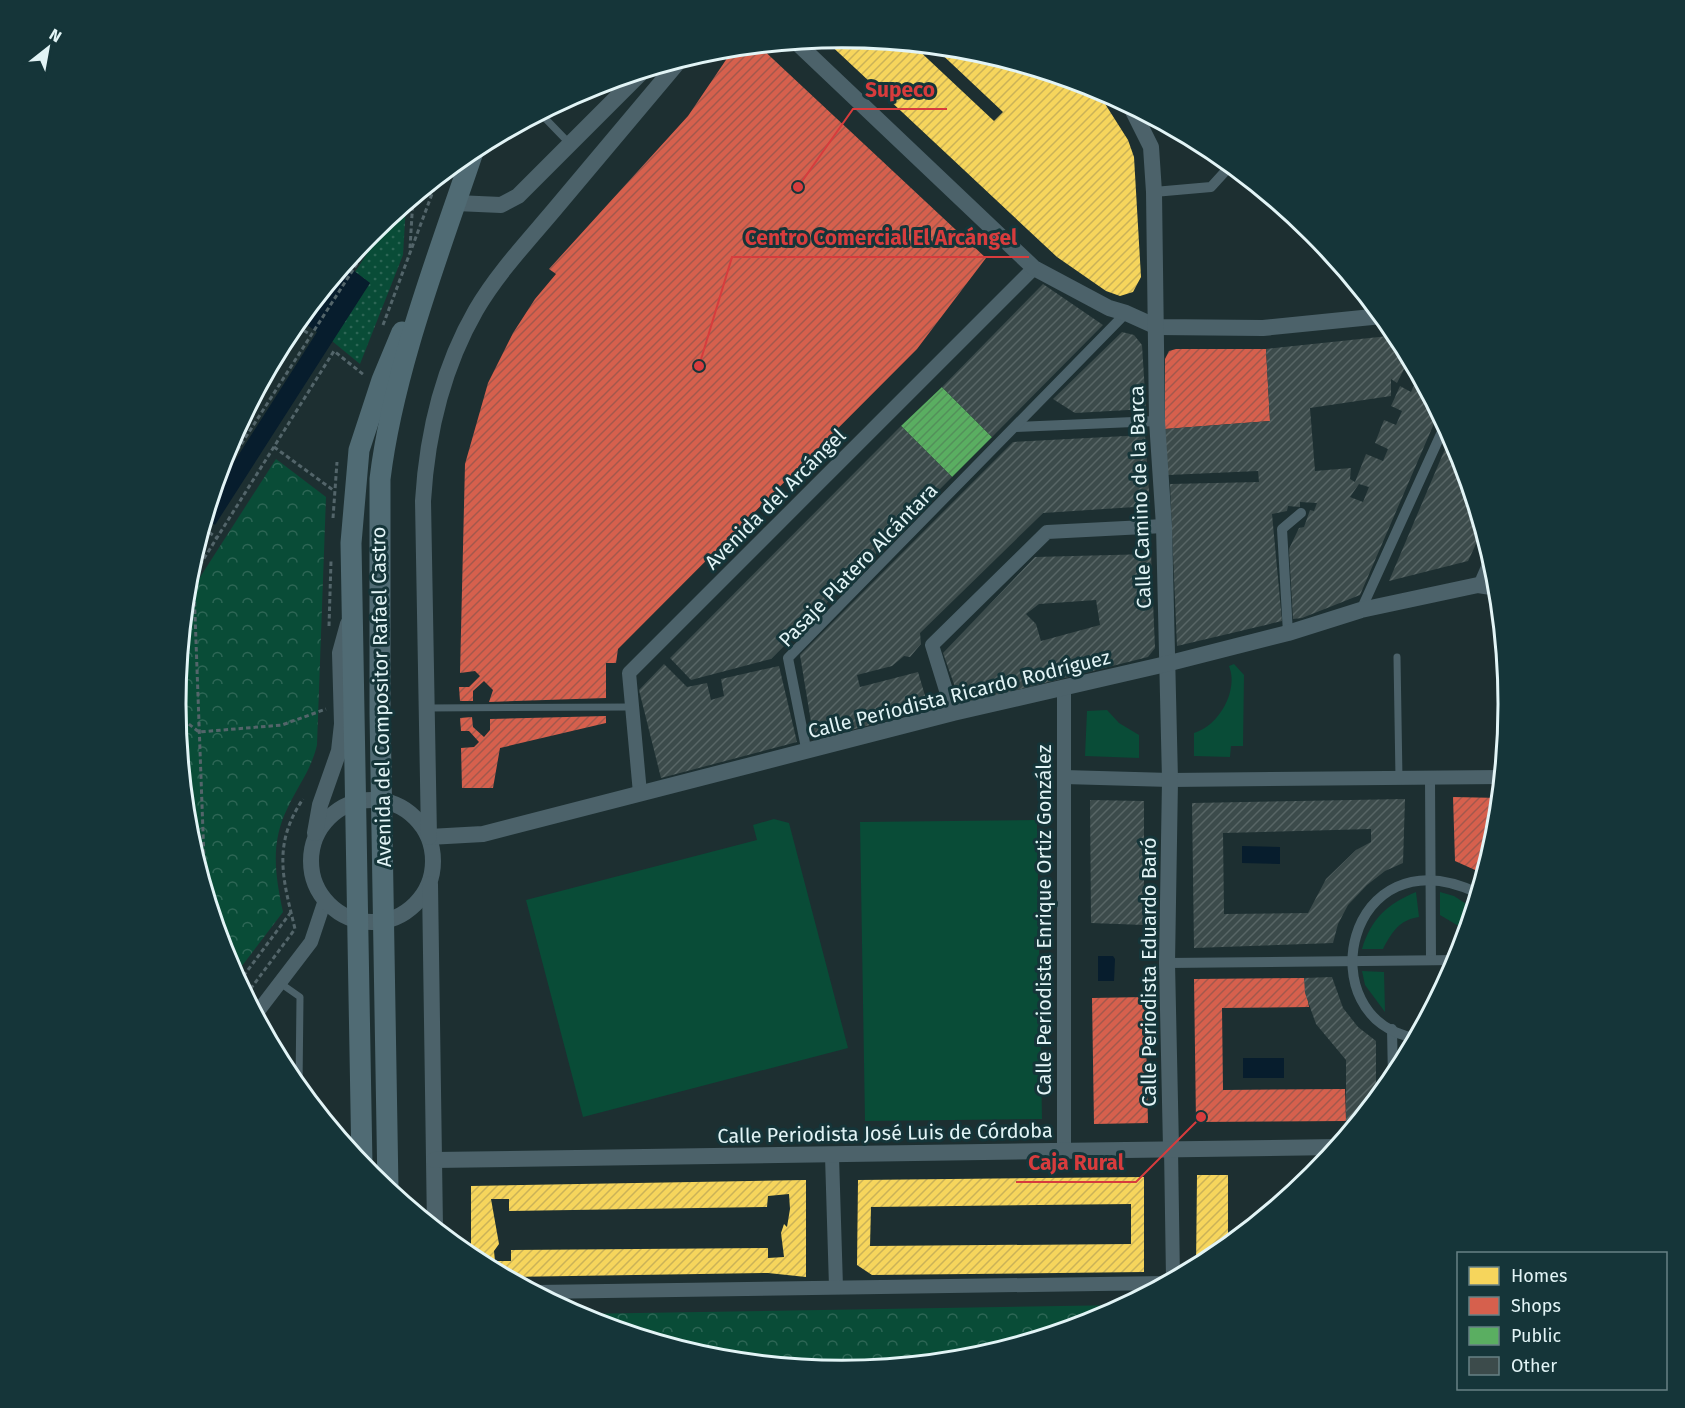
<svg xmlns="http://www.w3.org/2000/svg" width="1685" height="1408" viewBox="0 0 1685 1408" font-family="'Fira Sans',sans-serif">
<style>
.grass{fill:#094c37}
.park{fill:url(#park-crowns)}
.garden{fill:url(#garden-dots)}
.water{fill:#071d2d}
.homes{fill:url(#homes-hatch);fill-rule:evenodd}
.shops{fill:url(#shops-hatch)}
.public{fill:url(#public-hatch)}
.building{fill:url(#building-hatch);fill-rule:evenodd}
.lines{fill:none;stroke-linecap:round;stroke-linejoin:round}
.path{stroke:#53656a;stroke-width:3;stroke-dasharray:4.5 3;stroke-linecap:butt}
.service{stroke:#4c626a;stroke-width:7}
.pedestrian{stroke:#4c626a;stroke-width:10}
.minor{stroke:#4c626a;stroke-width:14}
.tertiary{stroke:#4c626a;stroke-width:16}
.primary{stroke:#506b74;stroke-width:21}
.labels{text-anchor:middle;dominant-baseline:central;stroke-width:6;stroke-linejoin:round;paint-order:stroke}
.street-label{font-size:20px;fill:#e2f4f6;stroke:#153539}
.rim{fill:none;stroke:#e2f4f6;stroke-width:3}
.leader{fill:none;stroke:#d73c3d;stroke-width:2}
.callout-dot{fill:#d73c3d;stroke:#153539;stroke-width:2}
.callout-label{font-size:21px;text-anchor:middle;font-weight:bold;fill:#d73c3d;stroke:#153539;stroke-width:6;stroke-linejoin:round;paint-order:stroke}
</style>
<defs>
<pattern id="park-crowns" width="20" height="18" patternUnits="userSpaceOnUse" patternTransform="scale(1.5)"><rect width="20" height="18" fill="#094c37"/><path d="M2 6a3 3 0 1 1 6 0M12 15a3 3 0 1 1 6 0" fill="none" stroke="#2d6655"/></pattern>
<pattern id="garden-dots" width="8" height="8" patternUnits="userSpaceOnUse" patternTransform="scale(1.5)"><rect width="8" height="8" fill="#094c37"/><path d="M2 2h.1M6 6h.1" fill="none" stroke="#2d6655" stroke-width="1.8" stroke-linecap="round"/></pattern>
<pattern id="homes-hatch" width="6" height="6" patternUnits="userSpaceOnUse" patternTransform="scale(1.5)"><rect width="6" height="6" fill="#f6d55c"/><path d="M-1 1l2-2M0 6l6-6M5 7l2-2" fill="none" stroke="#cab258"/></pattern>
<pattern id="shops-hatch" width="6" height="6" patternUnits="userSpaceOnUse" patternTransform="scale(1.5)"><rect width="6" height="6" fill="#d6604d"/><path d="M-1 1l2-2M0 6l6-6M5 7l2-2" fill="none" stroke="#a3584c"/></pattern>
<pattern id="public-hatch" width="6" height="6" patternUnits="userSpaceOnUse" patternTransform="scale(1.5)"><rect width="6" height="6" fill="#5aae61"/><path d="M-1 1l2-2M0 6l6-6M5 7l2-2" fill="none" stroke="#53905a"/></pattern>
<pattern id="building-hatch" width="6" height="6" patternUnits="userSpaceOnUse" patternTransform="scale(1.5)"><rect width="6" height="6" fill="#3c4b4b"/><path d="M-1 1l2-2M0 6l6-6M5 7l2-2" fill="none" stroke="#586666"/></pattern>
</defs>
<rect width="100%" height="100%" fill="#1d2f31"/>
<g class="grass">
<path d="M1234 664 1244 675 1243 746H1231L1230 757 1194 756V733C1219 726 1239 690 1229 666Z"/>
<polygon points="1107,710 1119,723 1139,735 1139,758 1085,756 1087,711"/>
<polygon points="774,819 789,823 848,1048 583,1117 526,900 757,840 753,825"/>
<polygon points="1037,820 1042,1119 865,1121 860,822"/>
<path d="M1416 892 1419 917C1399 920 1392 932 1383 949H1362C1371 919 1387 904 1416 892Z"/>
<polygon points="1440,892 1454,896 1474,909 1467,931 1440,915"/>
<polygon points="1362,971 1384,972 1385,1012 1365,985"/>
</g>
<g class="park">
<path d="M276 459 326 497 317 745C311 770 299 784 288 807 270 843 275 874 283 912L235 975 227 959 189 834 176 704 186 599Z"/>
<polygon points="1124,1305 1097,1320 972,1358 842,1370 712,1358 587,1320 576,1314"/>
</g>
<g class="garden">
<polygon points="406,204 403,255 360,364 332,341 370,283 355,272 392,216"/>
<polygon points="374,231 350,267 345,264 371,232"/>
</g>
<g class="water">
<polygon points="345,264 370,283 215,525 206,518 213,495 317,332 300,320"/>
<polygon points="1242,846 1280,847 1280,864 1242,863"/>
<polygon points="1098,956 1113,956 1115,959 1114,981 1098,981"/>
<rect x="1243" y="1058" width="41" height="20"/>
</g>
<g class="homes">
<polygon points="843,38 913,45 994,121 1003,112 934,47 973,50 1095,88 1128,140 1134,157 1141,277 1133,292 1120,296 1106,291 1057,257 824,39"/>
<polygon points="1197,1175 1228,1175 1228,1241 1234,1241 1212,1258 1196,1267"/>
<path d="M1144 1177V1272L872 1275 857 1265 858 1180ZM1131 1204V1244L870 1246 871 1207Z"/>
<path d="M806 1180V1277L768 1273 508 1277 471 1258V1186ZM789 1194 790 1209 787 1227 784 1224 781 1233 784 1257 768 1258V1248L511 1250V1261H495L494 1251 499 1244 491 1199H509V1211L767 1207 768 1196Z"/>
</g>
<g class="shops">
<polygon points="759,46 986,258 917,349 618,649 616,663 606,663 606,698 489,702 493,690 484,681 473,691 473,701 460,701 459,687 469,687 480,676 475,671 460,673 465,464 488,383 513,333 535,299 556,274 549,269 688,116 734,48"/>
<polygon points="1176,349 1266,349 1270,421 1165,429 1165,359 1169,351"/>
<polygon points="606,716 606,723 500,748 493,788 462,788 461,748 474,747 479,742 469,731 461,731 460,718 472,717 473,727 484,737 490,730 490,719"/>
<polygon points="1453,797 1500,798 1496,832 1486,832 1485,840 1493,844 1484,874 1455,861"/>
<polygon points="1304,978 1309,1007 1222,1008 1223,1090 1345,1089 1346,1121 1196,1122 1194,979"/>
<polygon points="1145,997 1148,1123 1094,1124 1092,998"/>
</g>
<polygon class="public" points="942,387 992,437 952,477 901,426"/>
<g class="building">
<polygon points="1043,284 1103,325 992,437 942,387"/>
<polygon points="1122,332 1134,335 1142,345 1146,409 1075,413 1053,399"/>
<path d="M1398 335 1416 369 1414 373 1404 369 1397 383 1391 379V396L1310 408 1315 471 1351 468 1350 479 1355 482 1366 454 1383 461 1388 449 1375 443 1384 420 1396 425 1402 411 1391 406 1400 386 1411 392 1419 375 1439 412 1360 595 1302 618 1293 619 1289 549 1299 528 1304 527 1310 510 1314 511 1317 503 1300 502V507L1288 506 1287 511 1272 514 1282 621 1177 646 1170 484 1259 482 1258 471 1168 475 1165 429 1270 421 1266 349ZM1359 484 1369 487 1363 502 1350 497Z"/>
<polygon points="901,426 952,477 771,659 691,680 670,658"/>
<polygon points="1145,435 1150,506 1043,513 920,633 921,644 910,657 904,656 892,666 857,675 860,687 918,672 929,709 814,740 800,655 1013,442"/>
<polygon points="1451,435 1458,449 1483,529 1468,561 1389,581"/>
<path d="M1151 554 1155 648 1148 657 961 704 943 653 1035 557ZM1096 600 1100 625 1041 641 1036 624 1026 614 1039 604Z"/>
<polygon points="664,664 687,687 707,683 711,700 724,696 721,679 779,666 797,742 661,778 639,690"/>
<path d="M1405 799 1403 863 1385 871 1367 885 1348 905 1338 924 1333 943 1194 948 1192 803ZM1371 829V842L1356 850 1326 879 1308 913 1224 914 1223 833Z"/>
<polygon points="1090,800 1144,801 1144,925 1091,923"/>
<polygon points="1332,977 1343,1008 1358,1027 1376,1041 1376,1099 1359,1120 1346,1121 1346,1060 1316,1024 1305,993 1304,978"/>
</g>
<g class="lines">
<g class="path">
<polyline points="410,248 413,198"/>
<polyline points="383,325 438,178"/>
<polyline points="256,394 301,329 311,335"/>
<polyline points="274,447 333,490"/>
<polyline points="217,482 383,223"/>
<polyline points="333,518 337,462"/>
<polyline points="203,528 217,538"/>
<polyline points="188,584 334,351 364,375"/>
<polyline points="194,587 205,886"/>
<polyline points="329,626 331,561"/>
<polyline points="177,715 199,732 282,725 326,709"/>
<polyline points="239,982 291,912"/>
<path d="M246 995 295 929C283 879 272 845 303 799"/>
</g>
<g class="service">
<polyline points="540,113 570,144"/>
<polyline points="1397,657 1399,779"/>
<polyline points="427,708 632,707"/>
<polyline points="280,983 300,997 299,1087"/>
</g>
<g class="pedestrian">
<polyline points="1154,192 1211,187 1231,165"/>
<polyline points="1016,427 1157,421"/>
<polyline points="1478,585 1491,555"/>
<polyline points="1361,610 1445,425"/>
<polyline points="1288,633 1282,529 1301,513"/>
<polyline points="807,753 788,658 1126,313"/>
<polyline points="1430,778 1431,960"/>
<polyline points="1167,963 1458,960"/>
<polyline points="1392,1029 1393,1079"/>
<path d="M1416 1038C1307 1021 1345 830 1478 893"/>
</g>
<g class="minor">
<polyline points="953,713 932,645 1047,532 1164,526"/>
<polyline points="1064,777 1170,780 1502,777"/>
<polyline points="640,793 629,673 1034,268"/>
<polyline points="256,1014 311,942 325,900"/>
<polyline points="1171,1148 1173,1279"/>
<polyline points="1064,1151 1064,690"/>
<polyline points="832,1156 836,1287"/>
<polyline points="536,1292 1166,1283"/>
</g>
<g class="tertiary">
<polyline points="796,42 1034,268 1109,308 1126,313 1157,327 1263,328 1382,316"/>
<polyline points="1130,105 1151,147 1154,192 1157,421 1164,526 1170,780 1167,963 1171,1148"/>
<polyline points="456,203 501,205 518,196 643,71"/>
<circle cx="372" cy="861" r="61"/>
<polyline points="315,833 320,805 339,751 342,724 340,653 348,624"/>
<polyline points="429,837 483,834 953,713 1166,664 1288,633 1361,610 1478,585 1498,588"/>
<path d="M429 837 423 501C427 434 442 369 476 310 497 274 527 242 554 210 596 160 638 110 680 60"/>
<polyline points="430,884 435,1228"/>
<polyline points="434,1160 1337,1147"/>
</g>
<g class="primary">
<polyline points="362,1165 351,543 359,450 382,380 402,332"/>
<path d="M388 1189 380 713V479C393 371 439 253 474 149"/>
</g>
</g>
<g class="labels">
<g class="street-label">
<text transform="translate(1140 497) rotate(-92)">Calle Camino de la Barca</text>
<text transform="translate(775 499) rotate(-45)">Avenida del Arcángel</text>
<text transform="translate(858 565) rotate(-46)">Pasaje Platero Alcántara</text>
<text transform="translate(959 694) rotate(-14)">Calle Periodista Ricardo Rodríguez</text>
<text transform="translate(381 697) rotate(-91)">Avenida del Compositor Rafael Castro</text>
<text transform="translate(1044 920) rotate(-90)">Calle Periodista Enrique Ortiz González</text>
<text transform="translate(1149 972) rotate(-90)">Calle Periodista Eduardo Baró</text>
<text transform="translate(885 1133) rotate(-1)">Calle Periodista José Luis de Córdoba</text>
</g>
</g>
<path d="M0 0H1685V1408H0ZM186 704a656 656 0 1 1 1312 0a656 656 0 1 1-1312 0Z" fill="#153539" fill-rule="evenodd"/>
<path class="rim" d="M186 704a656 656 0 1 1 1312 0a656 656 0 1 1-1312 0Z"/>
<path class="leader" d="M798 187L853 109H947M699 366L732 257H1029M1201 1117L1136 1182H1016"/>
<g class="callout-dot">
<circle cx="798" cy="187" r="6"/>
<circle cx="699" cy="366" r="6"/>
<circle cx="1201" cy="1117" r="6"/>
</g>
<g class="callout-label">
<text x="900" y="97">Supeco</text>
<text x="881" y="245">Centro Comercial El Arcángel</text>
<text x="1076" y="1170">Caja Rural</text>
</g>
<rect x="1457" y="1252" width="210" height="138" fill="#153539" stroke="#678185" stroke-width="1.5"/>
<rect x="1469" y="1267" width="30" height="18" fill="#f6d55c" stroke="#678185" stroke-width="1.5"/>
<text x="1511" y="1282" font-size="18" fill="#e2f4f6">Homes</text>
<rect x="1469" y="1297" width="30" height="18" fill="#d6604d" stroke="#678185" stroke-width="1.5"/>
<text x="1511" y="1312" font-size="18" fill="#e2f4f6">Shops</text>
<rect x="1469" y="1327" width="30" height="18" fill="#5aae61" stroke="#678185" stroke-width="1.5"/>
<text x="1511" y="1342" font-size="18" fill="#e2f4f6">Public</text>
<rect x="1469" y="1357" width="30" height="18" fill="#3c4b4b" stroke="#678185" stroke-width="1.5"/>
<text x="1511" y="1372" font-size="18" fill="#e2f4f6">Other</text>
<g transform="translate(48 48) rotate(31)" stroke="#153539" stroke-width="4.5" paint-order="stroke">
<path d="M0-4.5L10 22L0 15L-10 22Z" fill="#e2f4f6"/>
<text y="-9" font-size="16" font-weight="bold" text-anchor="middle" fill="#e2f4f6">N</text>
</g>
</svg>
